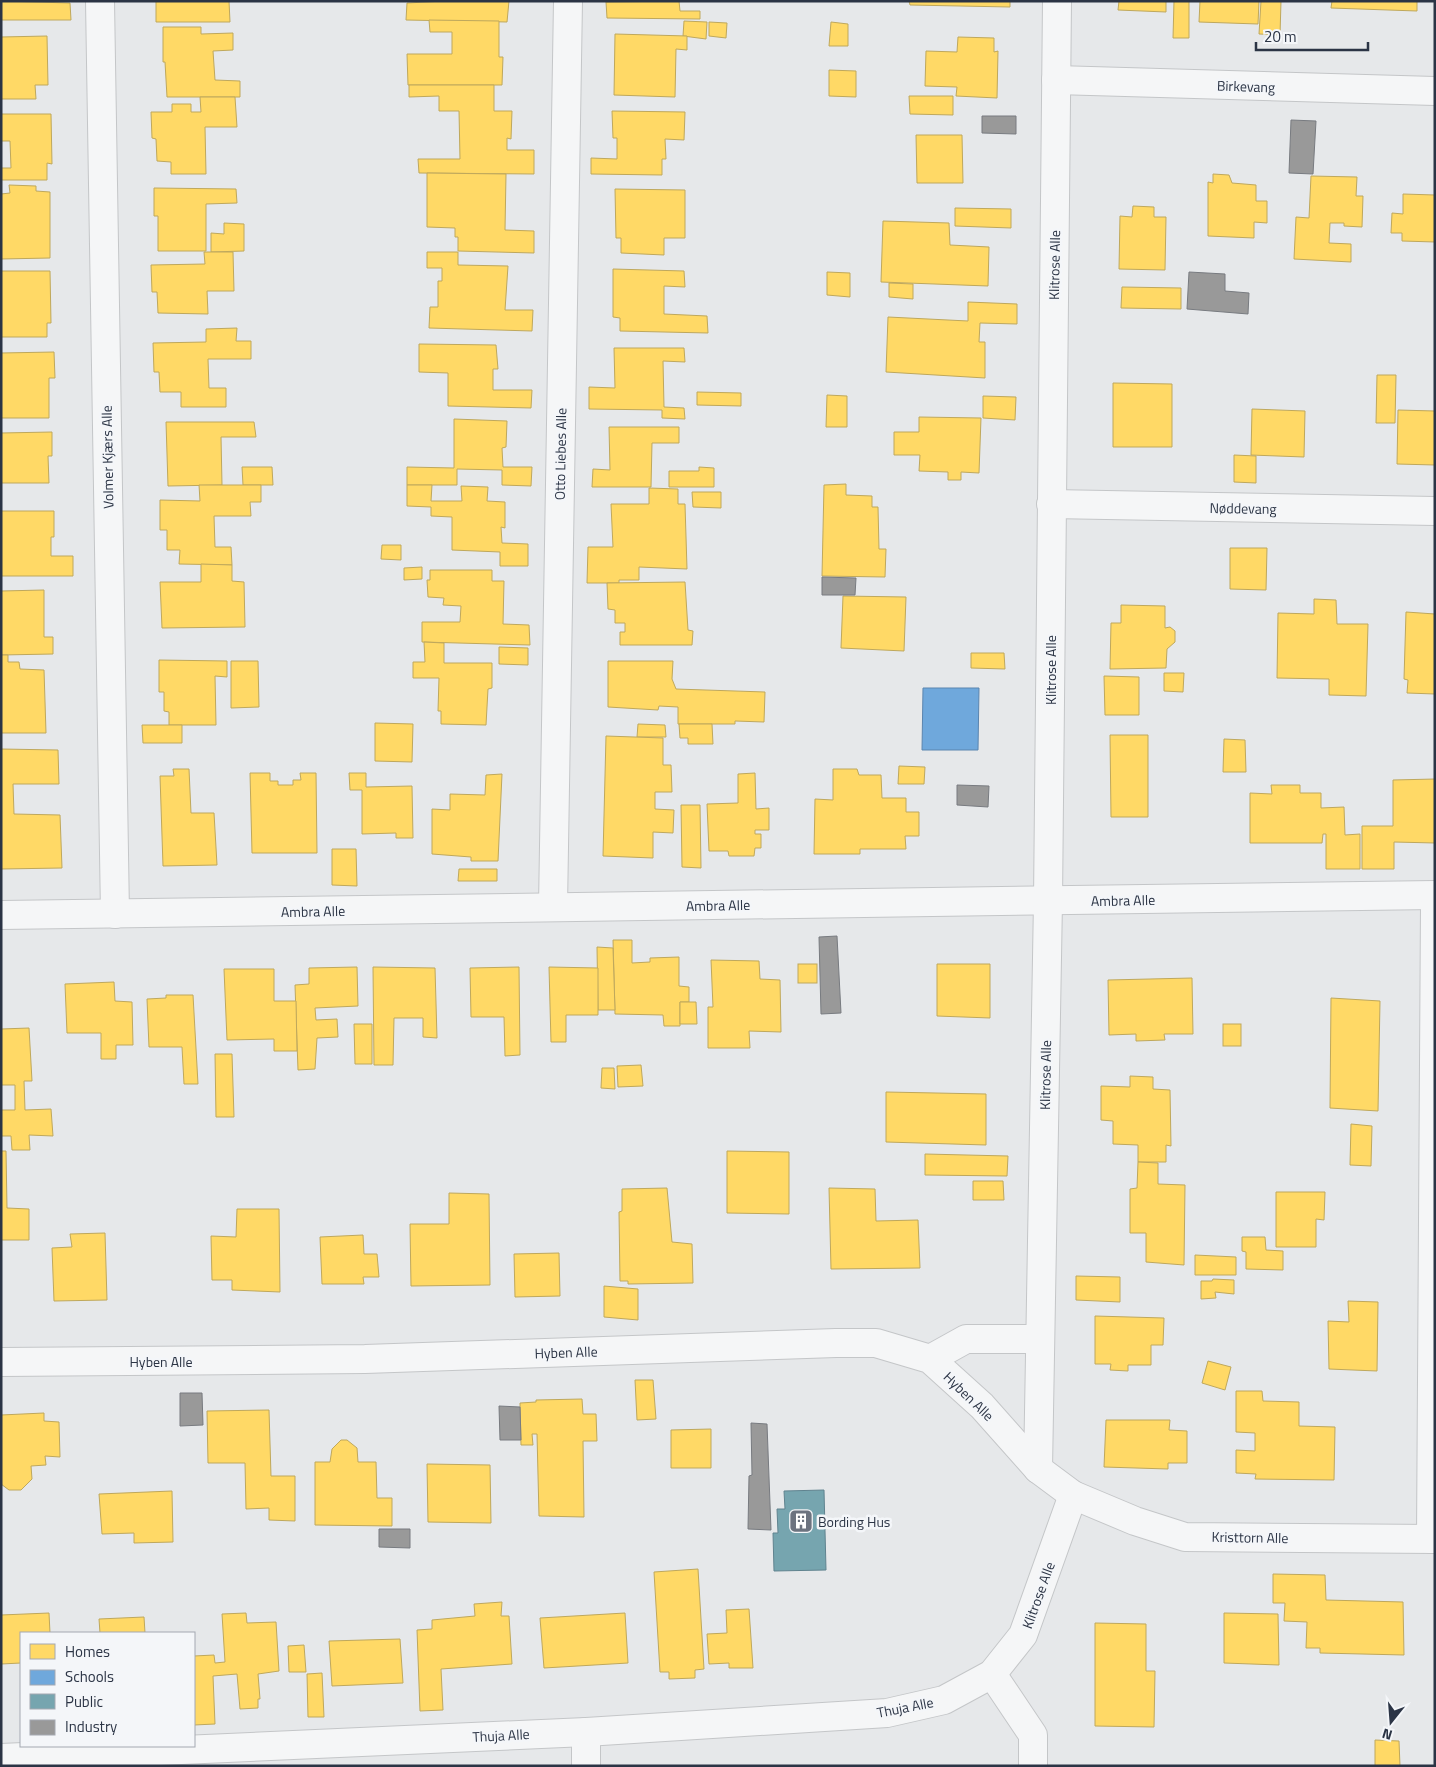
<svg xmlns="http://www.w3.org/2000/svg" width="1436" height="1767" viewBox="0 0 1436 1767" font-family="'Titillium Web',sans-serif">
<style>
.homes{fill:#ffd966;stroke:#bfa85c}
.schools{fill:#6fa8dc;stroke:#5b85af}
.public{fill:#76a5af;stroke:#60838f}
.industry{fill:#999;stroke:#787b80}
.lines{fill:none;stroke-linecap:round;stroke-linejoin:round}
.minor-casing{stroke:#c4c6c8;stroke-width:30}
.minor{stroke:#f5f6f7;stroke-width:28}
.labels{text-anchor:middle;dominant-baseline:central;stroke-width:5;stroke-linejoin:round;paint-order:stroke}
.street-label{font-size:14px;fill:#2b3445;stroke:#f4f6f9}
.poi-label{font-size:14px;fill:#2b3445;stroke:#f4f6f9;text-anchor:start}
</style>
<rect width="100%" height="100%" fill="#e6e8ea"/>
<g class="homes">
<polygon points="1,1 70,3 71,20 1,20"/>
<polygon points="156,1 229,1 230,22 156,22"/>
<polygon points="444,1 509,1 507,22 406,20 407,3"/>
<polygon points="679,1 680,11 700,11 700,19 607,18 606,2"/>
<polygon points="909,1 1010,1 1010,7 910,5"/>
<polygon points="1119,1 1166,1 1166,12 1118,10"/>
<polygon points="1174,1 1189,1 1189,38 1173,38"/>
<polygon points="1200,1 1259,1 1258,24 1199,22"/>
<polygon points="1261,1 1281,1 1280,35 1259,34"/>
<polygon points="1332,1 1417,1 1417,11 1331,8"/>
<polygon points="429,20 499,21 499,57 503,57 502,85 408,85 407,54 452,54 452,32 430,32"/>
<polygon points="684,21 707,22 706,39 683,36"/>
<polygon points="709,22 727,23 726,38 709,36"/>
<polygon points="831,22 848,24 848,46 829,46"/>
<polygon points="163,27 201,27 201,34 233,33 233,50 213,51 215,80 240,81 240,97 167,97 165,62 163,62"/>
<polygon points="615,34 687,36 687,50 676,49 675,97 614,95"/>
<polygon points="47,36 48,85 35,85 36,99 1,99 1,37"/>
<polygon points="958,37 994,38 994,52 998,51 997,98 956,96 957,87 925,86 926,51 957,52"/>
<polygon points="829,70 856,71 856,97 829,96"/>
<polygon points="409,85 494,85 494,111 512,111 511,139 507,138 507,150 534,150 534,174 419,173 418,159 460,159 459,111 439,111 439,96 409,97"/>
<polygon points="909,96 953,96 953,115 910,114"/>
<polygon points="200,97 235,97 237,127 205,127 206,174 171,174 171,162 157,161 156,139 152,138 151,112 172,112 172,104 191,104 191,112 201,112"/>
<polygon points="612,111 685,112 684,140 665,139 666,159 662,159 662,175 591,174 591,158 617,159 617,138 613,138"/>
<polygon points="1,114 51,114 52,164 47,163 47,180 1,180 1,168 11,168 10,141 1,141"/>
<polygon points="916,135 962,135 963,183 917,183"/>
<polygon points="427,173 506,174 505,230 534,231 534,253 458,251 458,237 455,237 455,228 427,227"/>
<polygon points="1213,174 1229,175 1232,183 1256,185 1256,201 1267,201 1267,223 1254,222 1254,238 1208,236 1208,182 1213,183"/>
<polygon points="1311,176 1357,177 1356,196 1363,196 1362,227 1344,226 1344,223 1330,223 1329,243 1351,244 1351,262 1294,259 1296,217 1309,218"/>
<polygon points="9,185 36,186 36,191 50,192 50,258 1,259 1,194 10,193"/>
<polygon points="154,188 236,189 237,203 206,204 206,251 158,251 158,216 154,216"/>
<polygon points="615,189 685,190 685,238 664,238 664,255 621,253 621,238 616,238"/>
<polygon points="1403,194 1435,195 1435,242 1402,241 1402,233 1391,233 1392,213 1403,214"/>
<polygon points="1133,206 1154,207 1154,217 1166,217 1165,270 1119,269 1120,216 1132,217"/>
<polygon points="955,208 1011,209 1011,228 955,226"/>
<polygon points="883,221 949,223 950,245 989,247 988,286 881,282"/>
<polygon points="224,223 244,224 244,251 211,252 211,233 224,234"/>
<polygon points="204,252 233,252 234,291 207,291 208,314 158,313 157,292 152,292 151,265 205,264"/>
<polygon points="427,252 458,252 458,265 508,266 505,310 533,310 532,331 429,328 430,307 438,307 438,281 442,281 442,268 427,268"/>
<polygon points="613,269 684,271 685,287 664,286 664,314 707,316 708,333 620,331 620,318 613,317"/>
<polygon points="1,271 50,271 51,323 47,323 47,337 1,337"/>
<polygon points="827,272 850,273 850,297 827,295"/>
<polygon points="889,283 913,284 913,299 889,297"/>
<polygon points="1122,287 1181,288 1181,309 1121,308"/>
<polygon points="968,302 1017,304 1017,324 980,323 979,342 985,342 985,378 886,372 888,317 968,321"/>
<polygon points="237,328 236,341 251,341 251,359 208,359 209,388 226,388 226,407 181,407 181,392 160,392 159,372 154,372 153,343 206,342 206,329"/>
<polygon points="419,344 496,345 498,369 493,369 493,390 532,390 531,408 448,406 448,373 419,372"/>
<polygon points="614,348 684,348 685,362 663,361 664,407 684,408 685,419 662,418 662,410 589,409 589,387 615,388"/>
<polygon points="54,352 55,378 49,378 49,418 1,418 1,353"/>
<polygon points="1377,375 1396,375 1395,423 1376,423"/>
<polygon points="1113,383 1172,384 1172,447 1113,447"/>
<polygon points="697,392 741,393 741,406 697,405"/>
<polygon points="827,395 847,396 847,427 826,427"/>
<polygon points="983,396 1016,397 1015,420 983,418"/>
<polygon points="1252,409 1305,411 1304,457 1251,455"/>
<polygon points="1398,410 1435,411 1435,465 1397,464"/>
<polygon points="919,417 981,418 979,473 961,472 961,480 948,480 948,472 919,471 920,455 894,455 894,432 919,432"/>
<polygon points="454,419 507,421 506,447 502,448 503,467 532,467 531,486 502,485 502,470 457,469 457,485 407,485 407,467 454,468"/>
<polygon points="166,422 254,422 256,437 221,437 222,485 168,486"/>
<polygon points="609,427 679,427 679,443 652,443 651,487 592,487 593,469 610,470"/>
<polygon points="52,432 52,456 48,456 49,483 1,483 1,433"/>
<polygon points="1234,455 1256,456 1256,483 1234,482"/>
<polygon points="242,467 272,467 273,485 243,485"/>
<polygon points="699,467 714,468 714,487 669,487 669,471 699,471"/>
<polygon points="846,484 846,495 872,496 872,507 878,507 879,549 886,549 885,577 822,576 824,485"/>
<polygon points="199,485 261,485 261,502 250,502 251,516 214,516 215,547 231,547 232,565 179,564 180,550 167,550 167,530 160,530 160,500 200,501"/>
<polygon points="407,485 432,485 431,501 462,501 461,486 488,487 487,501 505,502 505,528 501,527 502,543 528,544 528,566 500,566 500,552 452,550 452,517 431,516 431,507 407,506"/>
<polygon points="649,488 678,489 678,504 685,504 687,569 639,567 639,580 619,580 619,583 587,583 588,547 613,547 611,504 649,504"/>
<polygon points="692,492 721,492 721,508 693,507"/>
<polygon points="1,511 54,511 54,537 51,537 51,556 73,556 73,576 1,576"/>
<polygon points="382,545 401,545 401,560 381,559"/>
<polygon points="1230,548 1267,548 1266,590 1230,589"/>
<polygon points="201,564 232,565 232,581 244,582 245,627 162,628 160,582 201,582"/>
<polygon points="422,567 422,579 404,580 404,568"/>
<polygon points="430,570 492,570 492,581 504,581 503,624 529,625 530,645 422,642 422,622 460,622 461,606 443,605 444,598 428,597 427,580 430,580"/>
<polygon points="685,582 688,630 693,631 692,645 620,645 620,632 625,632 625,623 615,623 615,610 608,609 607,583"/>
<polygon points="44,590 44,637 53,637 53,654 1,655 1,591"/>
<polygon points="843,596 906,597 904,651 841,648"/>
<polygon points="1314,599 1336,600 1337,624 1368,624 1366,696 1329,695 1329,679 1277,678 1278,613 1314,614"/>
<polygon points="1121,605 1165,606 1165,628 1170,627 1175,631 1175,642 1167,649 1166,668 1110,669 1111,623 1121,623"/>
<polygon points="1406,612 1435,614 1435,694 1407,693 1408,680 1404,679"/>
<polygon points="424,642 444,643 444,663 492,663 492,688 488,689 486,725 441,724 441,711 438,711 439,678 413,678 413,662 425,662"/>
<polygon points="499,647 528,648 528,665 499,664"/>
<polygon points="971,653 1004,653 1005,669 971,668"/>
<polygon points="1,655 8,655 8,662 19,662 20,669 44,670 46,733 1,733"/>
<polygon points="159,660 227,661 227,677 215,676 216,725 169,725 169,712 164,711 164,692 159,692"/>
<polygon points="231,661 258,661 259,707 231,708"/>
<polygon points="608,661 673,661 672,679 676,689 765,692 764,722 735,721 735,724 678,724 678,707 659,706 658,710 608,707"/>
<polygon points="1164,673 1184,673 1183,692 1164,691"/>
<polygon points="1104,676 1139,677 1139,715 1105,715"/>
<polygon points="375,723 413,724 412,762 375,761"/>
<polygon points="638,724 665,725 666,737 637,737"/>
<polygon points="679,724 712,724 713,744 688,744 688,738 680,738"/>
<polygon points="142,725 182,725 182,743 143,743"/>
<polygon points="1110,735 1148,735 1148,817 1111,817"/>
<polygon points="606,736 663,738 663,765 671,765 672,792 655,792 655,809 674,810 673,833 653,832 653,858 603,856"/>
<polygon points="1224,739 1245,740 1246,772 1223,772"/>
<polygon points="1,749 58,750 59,784 13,784 14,814 60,815 62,868 1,869"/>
<polygon points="899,766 925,767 924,784 898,784"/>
<polygon points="173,769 189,769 191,813 214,813 217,865 163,866 160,776 174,776"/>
<polygon points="833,769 857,769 859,775 881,775 882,798 906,798 906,812 919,812 919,836 905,836 906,849 860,849 860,854 814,854 815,799 833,800"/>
<polygon points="250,773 270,773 270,781 278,781 278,785 293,785 293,780 301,780 300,773 316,773 317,853 252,853"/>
<polygon points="349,773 366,773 366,787 412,786 413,838 396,838 396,833 362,834 362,790 350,790"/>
<polygon points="755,773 756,809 769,808 769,830 755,830 755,834 761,834 761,848 755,848 754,856 729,856 728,851 709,851 707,804 738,803 738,774"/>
<polygon points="502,774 498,861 471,861 471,857 432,854 432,809 450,810 450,794 485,795 486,775"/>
<polygon points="1435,779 1435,843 1394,842 1394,869 1362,869 1362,826 1393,826 1393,780"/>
<polygon points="1271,785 1300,785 1300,793 1321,793 1321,808 1344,807 1345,835 1360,834 1360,869 1326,869 1326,834 1323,834 1322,843 1250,843 1250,793 1272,794"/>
<polygon points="681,805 700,805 701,868 682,867"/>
<polygon points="332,849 356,849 357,886 332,885"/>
<polygon points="459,869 497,869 497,881 458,881"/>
<polygon points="613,940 632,940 632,963 650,962 650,958 679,957 679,986 689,987 689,1002 680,1002 680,1026 664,1026 663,1015 615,1014"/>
<polygon points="597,947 613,948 615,1010 598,1010"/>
<polygon points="711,960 759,961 760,979 780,980 781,1032 749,1031 750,1048 708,1048 708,1007 713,1007"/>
<rect x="798" y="964" width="19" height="19"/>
<polygon points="937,964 990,964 990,1018 937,1016"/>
<polygon points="357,967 358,1006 315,1008 316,1020 337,1019 338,1037 317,1038 315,1069 298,1070 295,985 309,984 309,968"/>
<polygon points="373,967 435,968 437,1038 423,1037 423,1018 394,1018 393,1065 374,1065"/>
<polygon points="519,967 520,1055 505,1056 504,1017 471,1017 470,968"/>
<polygon points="549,967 598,968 598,1015 566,1015 566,1042 551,1042"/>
<polygon points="224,969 274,969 274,1001 296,1001 297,1051 274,1051 274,1039 227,1040"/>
<polygon points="1192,978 1193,1034 1164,1034 1165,1040 1136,1041 1136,1034 1109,1035 1108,980"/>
<polygon points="114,982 115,1001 132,1002 133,1045 116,1045 116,1059 101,1059 101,1033 67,1033 65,984"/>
<polygon points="166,995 193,995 198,1084 184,1084 182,1047 149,1047 147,999 166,998"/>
<polygon points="1331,998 1380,1001 1378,1111 1330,1108"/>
<polygon points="680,1002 696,1002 697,1024 680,1024"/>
<polygon points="354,1024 372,1024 372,1064 355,1064"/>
<rect x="1223" y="1024" width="18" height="22"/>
<polygon points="29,1028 32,1081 24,1081 25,1110 51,1109 53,1136 29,1135 30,1150 12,1150 11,1136 1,1136 1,1110 15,1110 15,1085 1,1085 1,1029"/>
<polygon points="215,1054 232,1054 234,1117 216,1117"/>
<polygon points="641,1065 643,1086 618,1087 617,1066"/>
<polygon points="602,1068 614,1068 615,1089 601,1088"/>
<polygon points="1130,1076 1153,1077 1153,1089 1170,1090 1171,1146 1166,1145 1166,1162 1138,1162 1138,1145 1113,1144 1113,1121 1101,1120 1101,1086 1130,1087"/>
<polygon points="886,1092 986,1094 986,1145 886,1142"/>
<polygon points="1351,1124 1372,1126 1371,1166 1350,1165"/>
<polygon points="1,1151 6,1151 7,1208 29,1209 29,1240 1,1240"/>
<polygon points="727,1151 789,1152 789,1214 727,1213"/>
<polygon points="925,1154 1008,1156 1007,1176 925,1175"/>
<polygon points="1138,1162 1158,1163 1158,1184 1185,1185 1184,1265 1146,1262 1146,1233 1130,1233 1130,1189 1137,1188"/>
<polygon points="973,1181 1003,1181 1004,1200 973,1200"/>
<polygon points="667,1188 672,1242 692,1244 693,1283 628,1284 628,1281 620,1281 619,1212 622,1211 622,1189"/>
<polygon points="829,1188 875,1189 876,1221 918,1220 920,1268 831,1269"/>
<polygon points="1276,1192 1325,1192 1324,1220 1316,1219 1316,1247 1276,1247"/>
<polygon points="449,1193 489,1194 490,1285 411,1286 410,1224 449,1224"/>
<polygon points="237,1209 279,1209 280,1292 232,1290 232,1280 212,1280 211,1236 236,1237"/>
<polygon points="105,1233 107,1300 54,1301 52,1248 72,1247 70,1234"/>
<polygon points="363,1235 364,1254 377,1254 379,1277 363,1277 364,1284 322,1284 320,1237"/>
<polygon points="1242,1237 1265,1237 1266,1250 1283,1251 1283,1270 1246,1269 1246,1252 1242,1251"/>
<polygon points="559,1253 560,1296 515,1297 514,1254"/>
<polygon points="1195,1255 1236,1257 1236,1275 1195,1275"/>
<polygon points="1076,1276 1120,1277 1120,1302 1076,1300"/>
<polygon points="1213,1279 1234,1280 1234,1294 1215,1292 1216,1298 1201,1299 1201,1281 1212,1281"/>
<polygon points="604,1286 638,1289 638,1320 604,1317"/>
<polygon points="1348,1301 1378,1302 1377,1371 1329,1369 1328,1321 1349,1322"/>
<polygon points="1095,1316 1164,1318 1163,1345 1151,1345 1151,1365 1128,1365 1128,1371 1110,1370 1111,1364 1095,1364"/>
<polygon points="1208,1361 1231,1367 1225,1390 1202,1383"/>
<polygon points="635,1380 653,1380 656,1419 637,1420"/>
<polygon points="1236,1391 1262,1391 1263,1401 1299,1402 1299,1426 1335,1427 1334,1480 1255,1479 1256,1474 1236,1473 1236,1450 1255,1451 1255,1433 1236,1432"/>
<polygon points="582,1399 583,1414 596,1414 597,1441 583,1441 584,1517 539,1516 537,1434 532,1434 533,1445 521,1445 520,1403 536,1402 536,1400"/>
<polygon points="269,1410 271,1476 295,1476 295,1521 269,1520 269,1508 246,1509 245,1463 208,1463 207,1411"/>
<polygon points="44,1413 44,1421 59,1422 60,1457 45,1456 46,1465 31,1466 32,1479 21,1490 9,1490 1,1484 1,1415"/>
<polygon points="1106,1420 1170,1420 1169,1430 1187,1431 1187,1463 1168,1463 1168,1469 1104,1467"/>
<polygon points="711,1429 711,1468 671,1468 671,1430"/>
<polygon points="341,1440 347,1440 357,1448 358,1462 376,1462 377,1498 392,1498 392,1526 315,1525 315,1462 330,1462 332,1449"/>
<polygon points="427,1464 490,1465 491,1523 428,1522"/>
<polygon points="172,1491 173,1542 134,1543 134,1533 102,1534 99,1494"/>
<polygon points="698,1569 704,1669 695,1670 695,1678 669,1679 669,1672 660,1672 654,1572"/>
<polygon points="1273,1574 1325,1575 1326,1600 1403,1602 1404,1655 1320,1653 1320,1648 1306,1648 1307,1622 1284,1621 1285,1603 1273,1603"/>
<polygon points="502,1602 501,1616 509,1616 512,1664 441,1669 443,1710 420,1711 417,1630 432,1629 432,1620 475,1616 474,1604"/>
<polygon points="749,1609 753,1668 729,1668 729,1663 709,1664 707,1634 727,1633 726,1610"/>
<polygon points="49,1613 50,1633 21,1633 21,1663 1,1664 1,1615"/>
<polygon points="246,1613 247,1623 276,1622 279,1671 258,1674 260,1699 258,1699 258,1708 240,1709 237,1674 213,1676 215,1724 194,1725 194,1656 214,1655 215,1663 225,1662 222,1614"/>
<polygon points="625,1613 628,1663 544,1668 540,1618"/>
<polygon points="1224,1613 1278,1614 1279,1665 1224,1663"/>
<polygon points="144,1617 145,1633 100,1633 99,1619"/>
<polygon points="1095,1623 1146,1624 1146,1671 1155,1671 1154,1727 1095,1726"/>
<polygon points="400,1639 403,1683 332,1686 329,1641"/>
<polygon points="304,1645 306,1672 289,1672 288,1646"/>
<polygon points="322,1673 324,1717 308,1717 307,1674"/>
<polygon points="1375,1740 1399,1741 1400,1766 1375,1766"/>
</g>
<polygon class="schools" points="923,688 979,688 978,750 922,750"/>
<polygon class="public" points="824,1490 826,1570 774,1571 773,1533 778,1533 777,1509 785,1509 784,1491"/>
<g class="industry">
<polygon points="982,116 1016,116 1016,134 982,133"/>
<polygon points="1291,120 1316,121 1313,174 1289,173"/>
<polygon points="1189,272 1225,274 1225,291 1249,293 1248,314 1187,309"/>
<polygon points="822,577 856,578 855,595 822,595"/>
<polygon points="957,785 989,786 988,807 957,805"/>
<polygon points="837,936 841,1013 821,1014 819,937"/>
<polygon points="180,1393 202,1393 203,1425 180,1426"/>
<polygon points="499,1406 520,1407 521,1440 500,1440"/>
<polygon points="751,1423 767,1424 771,1530 748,1529 749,1476 752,1475"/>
<polygon points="379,1529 410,1529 410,1548 379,1547"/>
</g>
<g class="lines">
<g class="minor-casing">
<g id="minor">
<polyline points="100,1 115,914"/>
<polyline points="1056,80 1435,91"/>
<polyline points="1051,504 1435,511"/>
<polyline points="553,907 568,1"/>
<polyline points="1,915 1435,895"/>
<polyline points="930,1359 966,1339 1039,1339"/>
<polyline points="1,1362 365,1359 836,1343 876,1343 930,1359 982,1406 1038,1469 1073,1495 1135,1521 1185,1537 1435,1539"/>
<polyline points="1038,1469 1048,901 1057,1"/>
<polyline points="1431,1539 1435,905"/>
<polyline points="992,1674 1033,1735 1033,1766"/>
<polyline points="1,1758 586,1732 887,1713 944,1700 992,1674 1023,1635 1073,1495"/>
<polyline points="586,1766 586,1732"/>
</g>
</g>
<use href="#minor" class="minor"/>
</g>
<defs>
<g id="building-square" transform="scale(1.25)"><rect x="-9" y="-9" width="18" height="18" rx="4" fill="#6c737f" stroke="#f4f6f9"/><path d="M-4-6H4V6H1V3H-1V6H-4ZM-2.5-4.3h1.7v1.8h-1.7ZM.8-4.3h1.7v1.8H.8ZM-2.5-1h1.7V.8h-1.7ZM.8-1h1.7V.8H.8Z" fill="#fff"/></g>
</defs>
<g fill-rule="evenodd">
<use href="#building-square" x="801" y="1521"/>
</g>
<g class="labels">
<g class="street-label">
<text transform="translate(1246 86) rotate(2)">Birkevang</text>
<text transform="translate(1054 265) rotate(-89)">Klitrose Alle</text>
<text transform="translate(560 454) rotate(-89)">Otto Liebes Alle</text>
<text transform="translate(107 457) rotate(-91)">Volmer Kjærs Alle</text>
<text transform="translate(1243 508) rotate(1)">Nøddevang</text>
<text transform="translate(1050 670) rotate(-90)">Klitrose Alle</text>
<text transform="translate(1123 900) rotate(-1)">Ambra Alle</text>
<text transform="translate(718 905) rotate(-1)">Ambra Alle</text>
<text transform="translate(313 911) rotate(-1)">Ambra Alle</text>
<text transform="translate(1045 1075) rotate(-89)">Klitrose Alle</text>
<text transform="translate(566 1352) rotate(-2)">Hyben Alle</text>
<text x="161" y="1361">Hyben Alle</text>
<text transform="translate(969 1396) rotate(44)">Hyben Alle</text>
<text transform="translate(1250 1537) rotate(1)">Kristtorn Alle</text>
<text transform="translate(1038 1595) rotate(-70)">Klitrose Alle</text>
<text transform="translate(905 1707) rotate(-11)">Thuja Alle</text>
<text transform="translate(501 1735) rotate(-3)">Thuja Alle</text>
</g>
<g class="poi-label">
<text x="818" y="1521">Bording Hus</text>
</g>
</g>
<rect width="1436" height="1767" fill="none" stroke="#2b3445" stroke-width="5"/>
<rect x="20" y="1632" width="175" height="115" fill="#f4f6f9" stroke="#a4a8b1"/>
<rect x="30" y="1644" width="25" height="15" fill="#ffd966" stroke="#a4a8b1"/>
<text x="65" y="1657" font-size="15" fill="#2b3445">Homes</text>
<rect x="30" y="1670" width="25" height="15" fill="#6fa8dc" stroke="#a4a8b1"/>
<text x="65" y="1682" font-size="15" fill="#2b3445">Schools</text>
<rect x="30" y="1694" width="25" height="15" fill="#76a5af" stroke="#a4a8b1"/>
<text x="65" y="1707" font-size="15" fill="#2b3445">Public</text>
<rect x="30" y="1720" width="25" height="15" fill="#999999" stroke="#a4a8b1"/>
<text x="65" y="1732" font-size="15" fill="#2b3445">Industry</text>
<g transform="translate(1391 1722) rotate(197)" stroke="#f4f6f9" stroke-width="4" paint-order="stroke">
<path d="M0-4L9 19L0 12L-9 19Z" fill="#2b3445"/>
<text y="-8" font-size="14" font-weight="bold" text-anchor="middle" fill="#2b3445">N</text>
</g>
<path d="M1256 42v8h112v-8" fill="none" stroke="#2b3445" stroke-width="2.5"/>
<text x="1264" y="42" font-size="15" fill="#2b3445" stroke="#f4f6f9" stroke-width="4" paint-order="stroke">20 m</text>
</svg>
